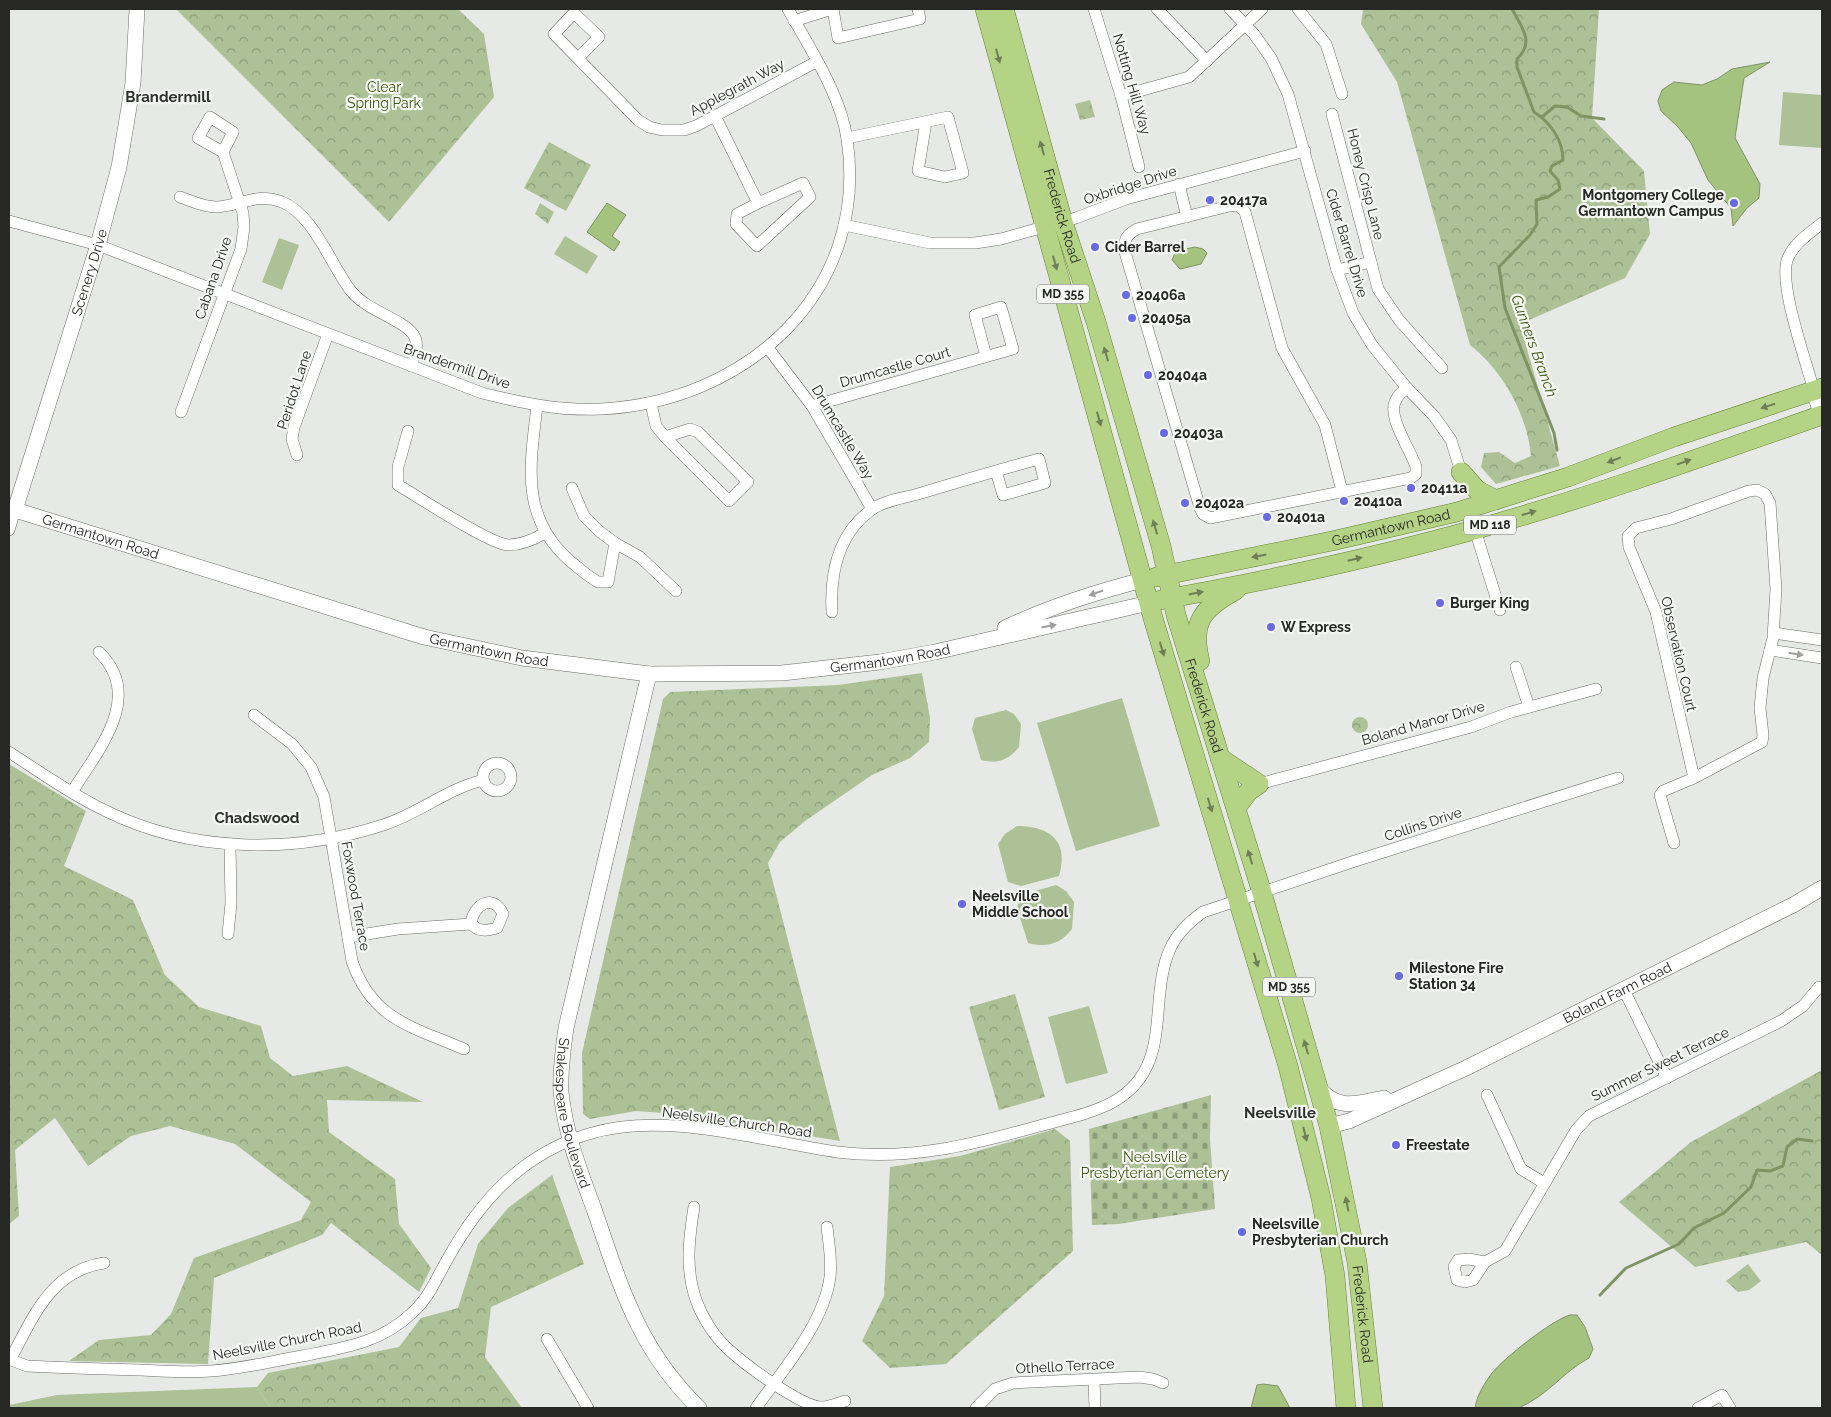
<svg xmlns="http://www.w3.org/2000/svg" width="1831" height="1417" viewBox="0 0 1831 1417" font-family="Raleway,sans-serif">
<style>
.green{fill:#acc195}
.forest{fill:url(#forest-crowns)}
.cemetery{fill:url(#cemetery-stones)}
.water{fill:#a4c37f;stroke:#7e9464}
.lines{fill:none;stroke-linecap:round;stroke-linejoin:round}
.stream{stroke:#7e9464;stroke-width:3}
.minor-casing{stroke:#6c6d6a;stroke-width:12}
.tertiary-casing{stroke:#6c6d6a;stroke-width:16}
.primary-casing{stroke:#63842f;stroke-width:20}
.minor{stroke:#fff;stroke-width:11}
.tertiary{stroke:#fff;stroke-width:15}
.primary{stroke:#b5d385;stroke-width:19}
.oneway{fill:#6e7e56}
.oneway2{fill:#9e9e9d}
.poi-dot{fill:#686ae3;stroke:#f5f7f3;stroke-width:2}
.labels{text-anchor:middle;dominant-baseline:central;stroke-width:4.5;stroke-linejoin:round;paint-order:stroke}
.shield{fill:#f5f7f3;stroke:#656664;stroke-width:1}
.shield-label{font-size:12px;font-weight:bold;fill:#272826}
.street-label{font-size:14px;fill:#272826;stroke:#f5f7f3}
.park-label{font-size:14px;fill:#415c15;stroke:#f5f7f3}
.poi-label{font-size:14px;font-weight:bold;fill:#272826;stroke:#f5f7f3;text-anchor:start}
.neighbourhood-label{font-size:15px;font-weight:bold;fill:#2f312e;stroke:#f5f7f3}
.water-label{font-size:15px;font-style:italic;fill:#415d15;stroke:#f5f7f3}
</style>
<defs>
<pattern id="forest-crowns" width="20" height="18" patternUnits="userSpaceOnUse" patternTransform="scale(1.25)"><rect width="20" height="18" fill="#acc195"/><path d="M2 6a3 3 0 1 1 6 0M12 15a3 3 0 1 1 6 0" fill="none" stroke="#8c9d79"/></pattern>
<pattern id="cemetery-stones" width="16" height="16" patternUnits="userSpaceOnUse" patternTransform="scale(1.25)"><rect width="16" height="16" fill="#acc195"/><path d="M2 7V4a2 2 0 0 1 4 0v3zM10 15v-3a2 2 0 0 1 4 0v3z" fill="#8c9d79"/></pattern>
</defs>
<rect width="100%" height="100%" fill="#e7e9e6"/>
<g class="green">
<polygon points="1783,92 1822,95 1822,148 1779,145"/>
<polygon points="565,236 598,256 587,274 554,254"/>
<polygon points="279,238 299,245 282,290 262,282"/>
<polygon points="1122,698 1160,826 1076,851 1037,723"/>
<path d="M1006 710 1014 714 1021 724 1019 747C1008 760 998 764 981 760L972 729 975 718Z"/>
<path d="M1017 826C1051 826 1069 842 1059 876L1021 886 1008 882 998 844 1005 834Z"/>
<path d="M1056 885 1066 891 1074 902 1072 929C1060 944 1047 948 1028 943L1017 908 1021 895Z"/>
<polygon points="1089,1006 1108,1073 1066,1084 1048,1017"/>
<polygon points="257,1387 271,1408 9,1408 9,1405 57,1395"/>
</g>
<g class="forest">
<polygon points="176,9 458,9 484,34 494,97 389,222"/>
<path d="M1363 9H1599L1592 118 1644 171 1650 234 1625 278 1520 324 1560 466 1496 484 1481 467 1484 453 1499 452 1515 463 1531 456C1527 414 1503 371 1470 345L1397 82 1361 24Z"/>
<polygon points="1090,100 1095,117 1080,120 1075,104"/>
<polygon points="549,142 591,165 566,211 524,188"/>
<polygon points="540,203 554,212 548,224 535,214"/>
<polygon points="922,673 930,718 929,742 910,758 872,775 805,821 780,842 768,863 840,1141 677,1114 636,1111 590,1119 583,1114 582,1053 663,699 670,692 838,685"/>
<circle cx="1360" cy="725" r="8"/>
<polygon points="9,764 86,811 64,866 133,900 165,975 199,1007 261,1026 270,1058 293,1076 347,1066 423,1102 327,1100 329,1132 395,1179 399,1224 431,1268 419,1292 331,1223 322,1235 214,1278 208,1364 69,1361 99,1340 151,1335 171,1314 194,1258 301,1220 311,1202 235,1144 170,1126 131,1136 88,1166 55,1118 15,1150 19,1216 9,1224"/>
<polygon points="1015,994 1045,1097 999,1110 969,1007"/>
<polygon points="1822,1070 1822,1255 1806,1242 1695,1267 1619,1202 1691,1142"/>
<polygon points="1055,1129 1070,1141 1073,1251 946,1364 890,1368 862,1341 884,1296 890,1167 960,1156"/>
<polygon points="552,1175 584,1264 491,1307 485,1357 522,1408 271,1408 257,1387 268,1373 399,1347 421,1318 458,1308 478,1244 508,1208"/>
<polygon points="1748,1264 1761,1281 1749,1290 1738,1292 1726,1281"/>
</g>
<polygon class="cemetery" points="1211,1095 1210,1139 1215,1209 1118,1224 1092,1225 1089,1129"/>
<g class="water">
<polygon points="1770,62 1744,78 1735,138 1760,184 1759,198 1747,208 1733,226 1731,208 1708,180 1691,143 1678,127 1661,111 1658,101 1662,90 1674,82 1702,85 1717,79 1732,69"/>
<polygon points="607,203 626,215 612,236 620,242 614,251 587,232"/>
<polygon points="1195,247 1203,249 1207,253 1201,264 1180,269 1172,260 1176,251"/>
<path d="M1570 1315H1577L1585 1327 1593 1349 1589 1358C1564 1371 1545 1398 1518 1408 1506 1412 1487 1408 1475 1408 1477 1395 1484 1384 1492 1373 1504 1358 1552 1320 1570 1315Z"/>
<polygon points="1263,1384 1278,1386 1290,1408 1251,1408 1257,1385"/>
</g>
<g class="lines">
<g class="stream">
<path d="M1512 9C1522 28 1535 42 1517 59V67L1534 112C1550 122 1563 140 1563 160L1552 166 1550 171 1558 180 1560 189 1548 197 1536 200 1537 224 1530 235 1499 267 1505 308 1554 433 1557 450"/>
<polyline points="1542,117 1555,106 1567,107 1581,116 1604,119"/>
<polyline points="1600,1295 1626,1268 1679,1244 1694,1228 1724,1213 1751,1187 1757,1170 1770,1171 1783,1166 1787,1147 1797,1139 1812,1141"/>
</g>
<g class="minor-casing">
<g id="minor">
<polyline points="833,9 838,38 920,19 918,9"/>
<polyline points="1094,9 1121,96 1139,167"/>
<polyline points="1157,9 1207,61"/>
<polyline points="1230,9 1254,34 1271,58 1288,94 1337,270 1353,313 1372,345 1407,388 1434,416 1451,440 1461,472"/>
<polyline points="1298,9 1326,44 1342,94"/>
<polyline points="794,21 832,9"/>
<polyline points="578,58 599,37 574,13 554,34 638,120 649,127 662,130 684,130 696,126 816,62"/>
<polyline points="1121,96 1189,77 1262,9"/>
<polyline points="1332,114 1378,289 1399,320 1442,368"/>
<polyline points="715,116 758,203 803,183 810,197 757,246 736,224 737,214 758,203"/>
<polyline points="847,138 948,117 963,173 945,177 918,171 926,122"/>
<polyline points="1179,184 1187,217"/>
<path d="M180 197C192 201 203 207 216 207 240 206 258 192 282 202 313 214 331 265 351 291 367 311 402 319 413 334 420 344 415 355 411 366"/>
<path d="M9 221 98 245 482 393C522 403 559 411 601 409 746 402 870 292 847 139 841 95 809 47 788 9"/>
<polyline points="844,225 930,243 975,243 1001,239 1076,218 1126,199 1305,151"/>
<polyline points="1337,270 1371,262"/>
<polyline points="768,348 812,406 872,509"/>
<path d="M1814 391C1807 364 1777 281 1788 258 1794 243 1810 233 1822 223"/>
<polyline points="651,403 656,426 665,437 729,501 748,482 698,432 690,429 665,437"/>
<path d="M537 406C530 466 520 517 570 561 579 568 587 576 598 582H608L615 543"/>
<polyline points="812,406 1013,349 1001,307 975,315 986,356"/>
<polyline points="181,412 241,249 244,227 243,213 223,152 233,132 210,117 198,138 223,152"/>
<path d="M408 431 398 467V485C420 498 488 543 508 545 522 545 533 540 545 533"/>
<polyline points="297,455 292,439 294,427 328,334"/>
<polyline points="572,488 584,516 599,531 615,543 640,557 676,591"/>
<polygon points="1757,490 1765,494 1770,503 1776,589 1773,638 1763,678 1760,708 1763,735 1762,742 1694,778 1656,612 1629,547 1628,536 1636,528 1671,519 1749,491"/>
<path d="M1342 491 1325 425 1282 348 1245 212 1238 205 1229 206 1137 229C1126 235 1124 239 1125 252L1200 508 1203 514 1210 518 1411 478 1416 474V467C1411 450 1386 416 1396 400 1398 395 1403 391 1407 388"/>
<polyline points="1468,508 1500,610"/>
<polyline points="9,530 15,510"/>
<path d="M832 612C830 574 838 534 871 510 882 501 904 498 918 494 958 482 998 470 1039 459L1045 483 1003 495 996 471"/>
<polyline points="1774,633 1822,640"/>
<polyline points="1770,650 1822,658"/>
<polyline points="1516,667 1529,707"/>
<path d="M254 715 292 744 311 767 324 797 352 961C372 1020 413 1027 464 1049"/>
<path d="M9 752C40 772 72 795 106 811 191 853 294 854 383 825 418 814 447 789 483 780"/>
<circle cx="497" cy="777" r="14"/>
<polyline points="1259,784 1471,727 1511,712 1596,689"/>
<path d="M72 792C98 750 145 697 99 652"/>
<polyline points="1674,843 1660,795 1663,791 1694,778"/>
<polyline points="228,934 231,903 230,844"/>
<path d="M348 937 398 929 471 924C479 932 486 931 497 928L503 914C493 892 473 905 471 924"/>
<polyline points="1624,990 1667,1078"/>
<polyline points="1487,1095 1521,1169 1544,1183"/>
<path d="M694 1207C689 1239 685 1268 696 1300 702 1317 714 1336 727 1348 743 1363 802 1408 823 1407 830 1407 838 1403 845 1401"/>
<polyline points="1485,1262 1469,1259 1458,1260 1454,1267 1457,1280 1465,1282 1473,1280 1485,1262 1505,1251 1576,1130 1589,1116 1781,1021 1803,1006 1819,987"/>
<polyline points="547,1339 588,1408"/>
<path d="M9 1359 27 1366C65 1368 102 1369 140 1370 164 1371 188 1373 211 1371 242 1369 272 1361 302 1356 343 1348 381 1343 412 1313 429 1298 436 1279 447 1260 480 1200 524 1152 592 1133 666 1111 761 1141 837 1152 909 1161 971 1145 1039 1126 1064 1119 1091 1114 1113 1102 1175 1067 1147 1001 1170 949 1177 933 1189 922 1203 912L1355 861 1618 778"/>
<path d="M10 1360C33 1318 50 1271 104 1263"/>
<polyline points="1094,1380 1095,1408"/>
<path d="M756 1408C782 1371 824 1324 830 1277 832 1261 829 1244 827 1227"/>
<polyline points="976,1408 995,1389 1013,1383 1139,1377 1153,1379 1163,1383"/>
<polyline points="1698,1408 1722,1395 1730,1408"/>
</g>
</g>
<g class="tertiary-casing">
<g id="tertiary">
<polyline points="1814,391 1822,417"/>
<path id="s1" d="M9 508 424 637 522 658 649 674 782 673 880 662 935 652 1149 603"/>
<path id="s2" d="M15 510 98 245 119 167 133 83 137 9"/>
<path d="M1005 628C1049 607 1096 592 1143 580"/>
<path id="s3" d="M649 674 566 1028C563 1050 560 1070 561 1092 565 1133 580 1171 594 1209 621 1287 638 1349 699 1408"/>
<path d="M1318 1087C1338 1112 1357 1103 1384 1098"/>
<path id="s4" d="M1329 1126 1349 1121 1466 1068 1793 905 1822 888"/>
</g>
</g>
<g class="primary-casing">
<g id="primary">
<polyline points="985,9 1153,618 1288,1066 1321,1198 1335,1276 1346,1408"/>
<path id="s5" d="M1004 9 1063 222 1096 322 1161 546 1176 615 1262 893 1329 1126 1357 1262 1373 1408"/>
<polyline points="1461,472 1477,490 1496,500"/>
<path id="s6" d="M1156 577 1332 541 1457 512 1568 477 1674 437 1822 388"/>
<path d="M1160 600C1266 581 1373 558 1477 529 1594 496 1708 455 1822 415"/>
<path d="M1200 661C1190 622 1203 608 1236 590"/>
<polyline points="1220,758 1259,784 1249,791 1236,808"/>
</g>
</g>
<use href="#minor" class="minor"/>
<use href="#tertiary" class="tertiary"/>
<use href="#primary" class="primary"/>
</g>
<defs><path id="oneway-solid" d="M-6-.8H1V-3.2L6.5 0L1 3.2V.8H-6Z" transform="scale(1.25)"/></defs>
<g class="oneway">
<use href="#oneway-solid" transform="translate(998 56) rotate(75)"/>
<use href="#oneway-solid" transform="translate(1042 148) rotate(-106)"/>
<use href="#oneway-solid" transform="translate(1055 263) rotate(74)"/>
<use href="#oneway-solid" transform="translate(1106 354) rotate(-106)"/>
<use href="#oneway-solid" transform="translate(1768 406) rotate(162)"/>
<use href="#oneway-solid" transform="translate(1099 419) rotate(74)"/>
<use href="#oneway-solid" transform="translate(1614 460) rotate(159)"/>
<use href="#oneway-solid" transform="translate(1684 462) rotate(-19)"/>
<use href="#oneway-solid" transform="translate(1529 513) rotate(-16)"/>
<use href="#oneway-solid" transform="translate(1155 527) rotate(-106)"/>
<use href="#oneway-solid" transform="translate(1259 556) rotate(169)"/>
<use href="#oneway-solid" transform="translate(1355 559) rotate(-13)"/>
<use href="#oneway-solid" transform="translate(1196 593) rotate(-11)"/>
<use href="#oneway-solid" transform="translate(1162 649) rotate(73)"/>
<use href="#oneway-solid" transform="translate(1210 805) rotate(73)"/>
<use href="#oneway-solid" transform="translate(1250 857) rotate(-107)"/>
<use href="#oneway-solid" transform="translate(1256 960) rotate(74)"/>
<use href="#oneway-solid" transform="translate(1306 1047) rotate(-106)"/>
<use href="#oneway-solid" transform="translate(1305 1134) rotate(76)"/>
<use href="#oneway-solid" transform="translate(1347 1204) rotate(-101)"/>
</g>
<g class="oneway2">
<use href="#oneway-solid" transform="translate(1096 593) rotate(161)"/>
<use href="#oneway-solid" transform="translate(1049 626) rotate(-11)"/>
<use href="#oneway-solid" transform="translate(1796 654) rotate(9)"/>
</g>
<g class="poi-dot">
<circle cx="1210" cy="200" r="5"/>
<circle cx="1734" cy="203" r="5"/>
<circle cx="1095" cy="247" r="5"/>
<circle cx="1126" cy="295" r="5"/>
<circle cx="1132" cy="318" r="5"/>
<circle cx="1148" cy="375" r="5"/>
<circle cx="1164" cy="433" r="5"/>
<circle cx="1411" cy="488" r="5"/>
<circle cx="1344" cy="501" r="5"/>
<circle cx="1185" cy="503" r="5"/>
<circle cx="1267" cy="517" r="5"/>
<circle cx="1440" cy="603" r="5"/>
<circle cx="1271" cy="627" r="5"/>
<circle cx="962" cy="904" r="5"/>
<circle cx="1399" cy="976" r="5"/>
<circle cx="1396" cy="1145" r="5"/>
<circle cx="1242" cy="1232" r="5"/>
</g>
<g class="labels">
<g class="shield">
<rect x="1037" y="284.5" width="52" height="19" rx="4"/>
<rect x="1464" y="515.5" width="52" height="19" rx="4"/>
<rect x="1263" y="977.5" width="52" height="19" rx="4"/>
</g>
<g class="shield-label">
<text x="1063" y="294">MD 355</text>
<text x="1490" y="525">MD 118</text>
<text x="1289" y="987">MD 355</text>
</g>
<g class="street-label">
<text transform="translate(1132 84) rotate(74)">Notting Hill Way</text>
<text transform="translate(737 87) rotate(-28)">Applegrath Way</text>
<text transform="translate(1366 184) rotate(76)">Honey Crisp Lane</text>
<text transform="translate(1130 185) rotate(-18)">Oxbridge Drive</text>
<text stroke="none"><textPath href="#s5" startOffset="215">Frederick Road</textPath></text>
<text transform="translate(1347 243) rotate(73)">Cider Barrel Drive</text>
<text stroke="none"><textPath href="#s2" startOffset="249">Scenery Drive</textPath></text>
<text transform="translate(213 278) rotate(-71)">Cabana Drive</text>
<text transform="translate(457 366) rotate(19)">Brandermill Drive</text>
<text transform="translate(895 367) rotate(-16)">Drumcastle Court</text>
<text transform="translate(294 390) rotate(-72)">Peridot Lane</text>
<text transform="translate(843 432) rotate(59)">Drumcastle Way</text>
<text stroke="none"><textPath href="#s6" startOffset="240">Germantown Road</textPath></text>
<text stroke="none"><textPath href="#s1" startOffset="96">Germantown Road</textPath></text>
<text stroke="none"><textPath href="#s1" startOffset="501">Germantown Road</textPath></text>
<text transform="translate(1679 654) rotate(77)">Observation Court</text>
<text stroke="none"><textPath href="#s1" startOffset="905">Germantown Road</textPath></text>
<text stroke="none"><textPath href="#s5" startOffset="725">Frederick Road</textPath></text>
<text transform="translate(1423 723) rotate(-16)">Boland Manor Drive</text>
<text transform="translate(1423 824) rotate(-18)">Collins Drive</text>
<text transform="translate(356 896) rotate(80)">Foxwood Terrace</text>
<text stroke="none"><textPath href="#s4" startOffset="318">Boland Farm Road</textPath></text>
<text transform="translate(1660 1064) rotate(-26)">Summer Sweet Terrace</text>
<text stroke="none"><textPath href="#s3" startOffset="450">Shakespeare Boulevard</textPath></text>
<text transform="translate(737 1122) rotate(8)">Neelsville Church Road</text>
<text stroke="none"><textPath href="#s5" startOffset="1355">Frederick Road</textPath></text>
<text transform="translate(287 1341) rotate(-11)">Neelsville Church Road</text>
<text transform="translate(1065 1366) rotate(-3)">Othello Terrace</text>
</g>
<g class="park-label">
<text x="384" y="87">Clear<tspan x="384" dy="16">Spring Park</tspan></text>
<text x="1155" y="1157">Neelsville<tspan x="1155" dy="16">Presbyterian Cemetery</tspan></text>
</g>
<g class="poi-label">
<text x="1724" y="195" text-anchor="end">Montgomery College<tspan x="1724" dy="16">Germantown Campus</tspan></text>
<text x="1220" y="200">20417a</text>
<text x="1105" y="247">Cider Barrel</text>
<text x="1136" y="295">20406a</text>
<text x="1142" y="318">20405a</text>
<text x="1158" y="375">20404a</text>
<text x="1174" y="433">20403a</text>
<text x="1421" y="488">20411a</text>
<text x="1354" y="501">20410a</text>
<text x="1195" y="503">20402a</text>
<text x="1277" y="517">20401a</text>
<text x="1450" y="603">Burger King</text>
<text x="1281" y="627">W Express</text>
<text x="972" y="896">Neelsville<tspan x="972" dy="16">Middle School</tspan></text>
<text x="1409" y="968">Milestone Fire<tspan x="1409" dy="16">Station 34</tspan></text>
<text x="1406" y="1145">Freestate</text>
<text x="1252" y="1224">Neelsville<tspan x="1252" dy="16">Presbyterian Church</tspan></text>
</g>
<g class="neighbourhood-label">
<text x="168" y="97">Brandermill</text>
<text x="257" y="818">Chadswood</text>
<text x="1280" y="1113">Neelsville</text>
</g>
<g class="water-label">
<text transform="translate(1534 346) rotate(70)">Gunners Branch</text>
</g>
</g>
<rect width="1831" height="1417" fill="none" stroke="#272826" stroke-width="20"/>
</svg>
